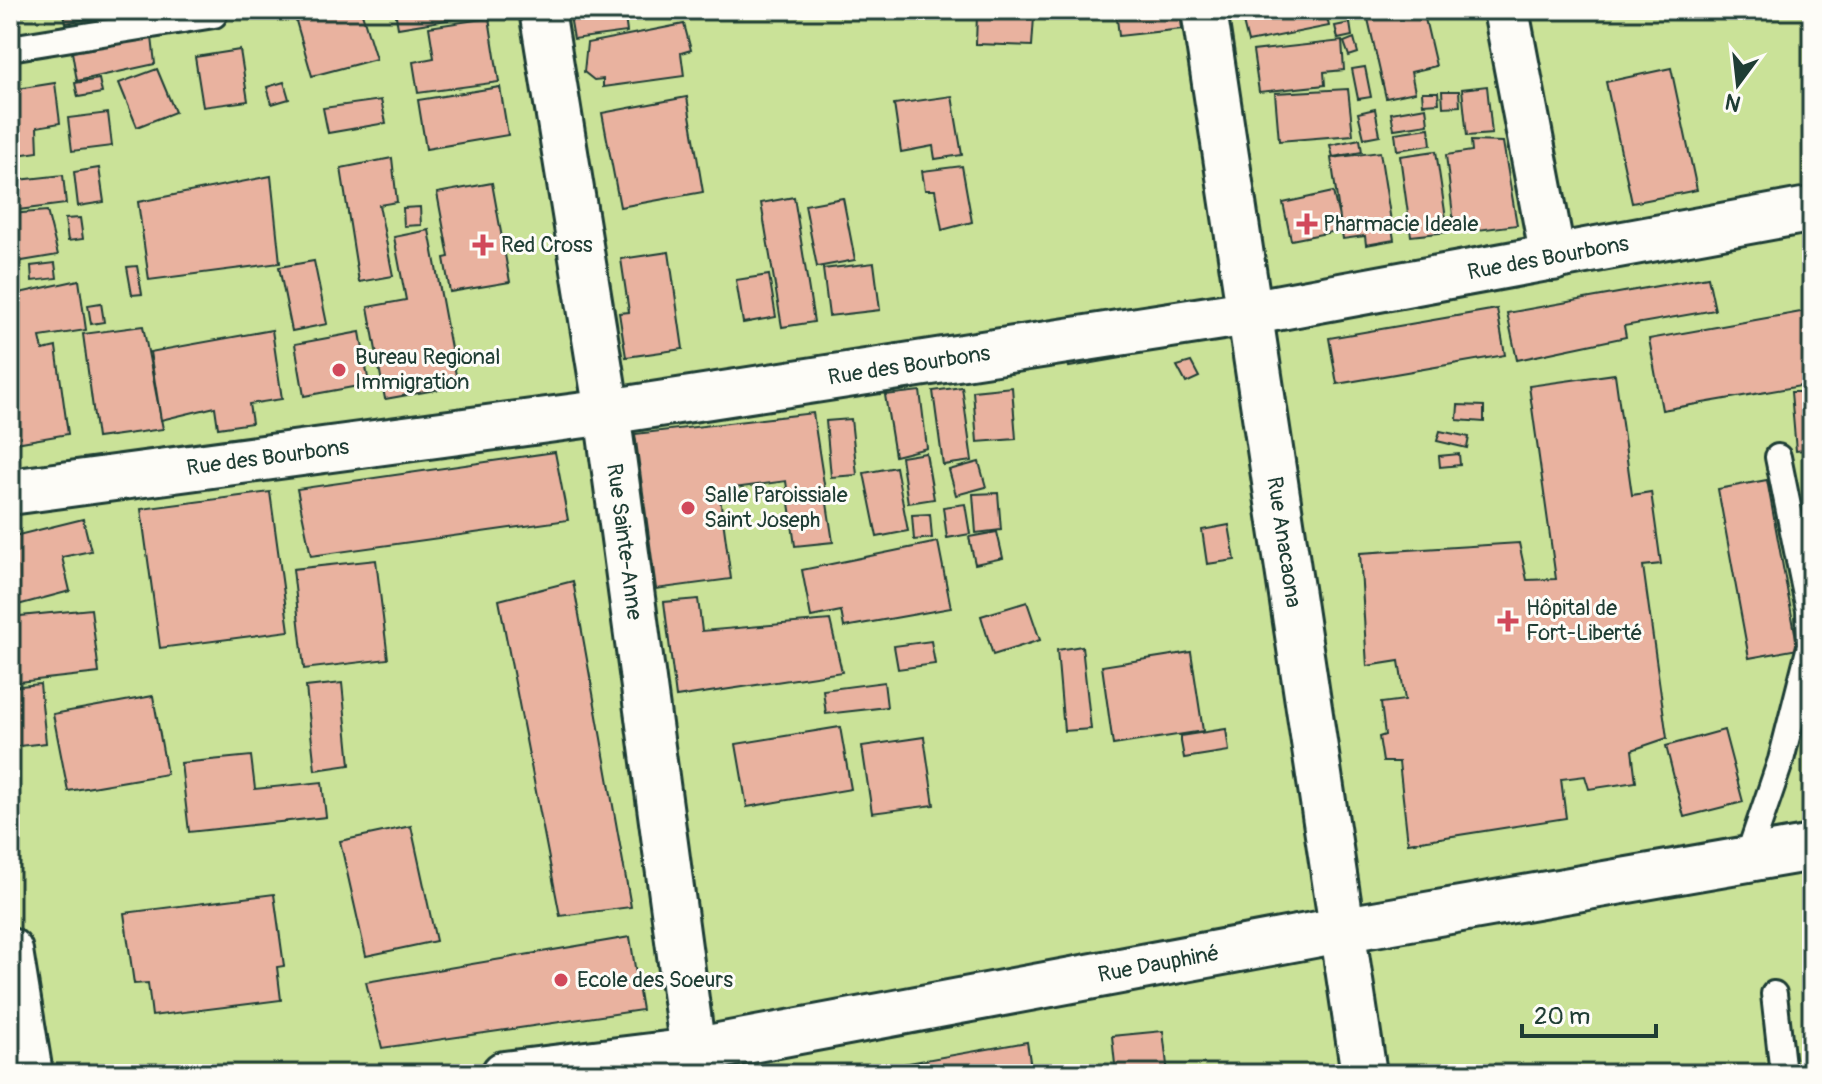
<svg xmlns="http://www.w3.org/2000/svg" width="1822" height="1084" viewBox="0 0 1822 1084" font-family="Pangolin,sans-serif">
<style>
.green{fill:#cae298;stroke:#749066;stroke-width:2}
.building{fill:#e9b29f;stroke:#1f3d34;stroke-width:2}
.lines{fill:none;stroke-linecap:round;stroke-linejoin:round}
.service-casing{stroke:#1f3d34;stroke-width:30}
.minor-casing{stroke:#1f3d34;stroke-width:50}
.secondary-casing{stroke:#1f3d34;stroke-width:50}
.service{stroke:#fdfcf7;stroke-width:24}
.minor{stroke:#fdfcf7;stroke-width:44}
.secondary{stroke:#fdfcf7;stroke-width:44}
.poi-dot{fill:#d1495b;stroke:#fdfcf7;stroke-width:3}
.labels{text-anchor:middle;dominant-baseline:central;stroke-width:6;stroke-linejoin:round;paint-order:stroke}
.poi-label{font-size:22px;fill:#1f3d34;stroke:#fdfcf7;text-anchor:start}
.street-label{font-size:22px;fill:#1f3d34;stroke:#fdfcf7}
</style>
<rect width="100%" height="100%" fill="#fdfcf7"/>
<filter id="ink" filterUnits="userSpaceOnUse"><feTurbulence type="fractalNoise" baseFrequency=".0125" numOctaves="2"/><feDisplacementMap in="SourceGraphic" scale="16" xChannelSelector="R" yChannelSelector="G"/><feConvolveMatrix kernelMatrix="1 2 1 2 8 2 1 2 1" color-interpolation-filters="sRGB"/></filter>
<g filter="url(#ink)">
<rect class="green" x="10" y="10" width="1802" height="1064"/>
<g class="building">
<polygon points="10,10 56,10 10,17"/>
<polygon points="63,10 131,10 66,23"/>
<polygon points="317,10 361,10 376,59 312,76 294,14"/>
<polygon points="395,10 489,10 489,13 398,28"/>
<polygon points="569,10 624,10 627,32 574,39"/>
<polygon points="1116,10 1180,10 1182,29 1119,36"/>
<polygon points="1240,10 1325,10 1329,26 1248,42"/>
<polygon points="1366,10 1423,10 1436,66 1411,72 1415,92 1386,98"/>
<polygon points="977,14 1034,17 1032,46 976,44"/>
<polygon points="489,18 499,82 418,93 413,62 434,58 429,27"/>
<polygon points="1350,23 1352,36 1338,39 1335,26"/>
<polygon points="684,24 691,50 681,53 684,76 603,87 603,79 594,80 584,72 587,43"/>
<polygon points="152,37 155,64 77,81 72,52"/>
<polygon points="1354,38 1358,53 1349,56 1344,42"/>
<polygon points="1342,41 1344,70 1324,72 1325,85 1259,92 1253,51"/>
<polygon points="240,50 248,101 203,107 195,57"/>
<polygon points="1365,67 1371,97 1358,99 1352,69"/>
<polygon points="1671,68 1697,190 1632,203 1606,82"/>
<polygon points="157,69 175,112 137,127 119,83"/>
<polygon points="99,79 102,93 78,97 75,83"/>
<polygon points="284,82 289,99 272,104 267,87"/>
<polygon points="55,83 60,123 37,127 38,152 10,156 10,90"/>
<polygon points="1487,86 1492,134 1467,136 1462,89"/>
<polygon points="500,87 508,135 426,149 418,100"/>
<polygon points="1348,89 1353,135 1279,141 1275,93"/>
<polygon points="1442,91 1459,91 1460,106 1443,107"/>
<polygon points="1422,92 1438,92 1439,103 1423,104"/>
<polygon points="952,96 962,155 935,159 933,146 901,152 894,104"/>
<polygon points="687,97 703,192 620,207 602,113"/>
<polygon points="381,100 386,123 328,133 323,108"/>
<polygon points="1426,107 1428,124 1394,129 1391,113"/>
<polygon points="1375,109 1380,135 1364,138 1358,113"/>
<polygon points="108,113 112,146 72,151 68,118"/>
<polygon points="1429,128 1431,145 1397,150 1395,133"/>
<polygon points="1360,139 1362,152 1333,157 1330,145"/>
<polygon points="1471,141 1503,142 1517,225 1455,233 1446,155 1472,151"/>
<polygon points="1436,151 1448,232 1411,236 1400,156"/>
<polygon points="1380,152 1394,240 1366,245 1365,236 1343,239 1331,158"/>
<polygon points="392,158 397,202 379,205 393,276 359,282 341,168"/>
<polygon points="962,166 972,222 942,230 935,190 925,190 922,171"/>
<polygon points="99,168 104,202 78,206 74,172"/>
<polygon points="63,175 66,204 10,211 10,181"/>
<polygon points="271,176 280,263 149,280 138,202"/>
<polygon points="492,183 510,282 450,292 444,258 449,257 437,193"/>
<polygon points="1333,192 1342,230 1291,240 1283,203"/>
<polygon points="794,197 814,322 782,327 761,203"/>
<polygon points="843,198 855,260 817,267 805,205"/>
<polygon points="420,207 421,225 404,226 403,208"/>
<polygon points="47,211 58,255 10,263 10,214"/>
<polygon points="80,218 83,239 68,241 65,219"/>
<polygon points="429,230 458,386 385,399 368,307 406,300 394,237"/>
<polygon points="669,252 683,349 626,357 619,313 629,312 621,259"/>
<polygon points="314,261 327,324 292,331 279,267"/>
<polygon points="55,263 57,278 32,281 31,266"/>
<polygon points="874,263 880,310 829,316 823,269"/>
<polygon points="137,266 142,294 132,295 127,267"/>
<polygon points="769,275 776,317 743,323 736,280"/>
<polygon points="1708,277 1715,310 1624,326 1626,337 1517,360 1507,313"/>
<polygon points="79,280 86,330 40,337 43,350 56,347 68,434 10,444 10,295"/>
<polygon points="101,303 104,322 91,324 88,305"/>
<polygon points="1497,309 1505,355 1337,384 1329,338"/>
<polygon points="1812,310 1812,384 1662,410 1649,339"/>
<polygon points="143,326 163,429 97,438 83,334"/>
<polygon points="272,330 282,399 249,404 252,423 218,428 215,407 161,420 150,352"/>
<polygon points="360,332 369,384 304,396 295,344"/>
<polygon points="1118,342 1122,358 1069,367 1064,352"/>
<polygon points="1191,362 1199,377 1186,383 1177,366"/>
<polygon points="1615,374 1632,495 1651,492 1661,564 1643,566 1667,738 1632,750 1636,782 1589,789 1585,776 1561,779 1566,818 1408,843 1399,762 1383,762 1379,737 1385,735 1381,703 1405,700 1399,661 1367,666 1360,553 1519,543 1527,580 1556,579 1529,386"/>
<polygon points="962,387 972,461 943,465 933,391"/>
<polygon points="1012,387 1016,439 977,442 973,391"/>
<polygon points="920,391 927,448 895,456 885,395"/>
<polygon points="1791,392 1812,392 1812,449 1796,451"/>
<polygon points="1458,405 1484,406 1484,422 1457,420"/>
<polygon points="813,413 833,542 795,546 786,481 719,490 731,579 656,589 635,434"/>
<polygon points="851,419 857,475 831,477 826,421"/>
<polygon points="1440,431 1469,437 1467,448 1437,441"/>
<polygon points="555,452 568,520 311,556 297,489"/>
<polygon points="926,453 934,499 908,503 901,457"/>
<polygon points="1459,454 1460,465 1440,467 1439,456"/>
<polygon points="979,462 986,487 956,495 949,470"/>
<polygon points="896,467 908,531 877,537 864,473"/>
<polygon points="1767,480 1798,649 1749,658 1718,489"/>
<polygon points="270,492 289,631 160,648 141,509"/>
<polygon points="998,493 1001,530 976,533 973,494"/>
<polygon points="965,504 970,534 947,538 943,507"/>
<polygon points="930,514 932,538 914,540 912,515"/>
<polygon points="83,519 91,551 62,557 70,591 14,606 10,589 10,537"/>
<polygon points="1229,525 1235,560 1207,564 1202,530"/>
<polygon points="997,532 1003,558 975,564 969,537"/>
<polygon points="938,542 951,608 844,627 841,611 811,617 802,570"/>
<polygon points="376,560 388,659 304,669 293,569"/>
<polygon points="573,581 631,907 560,916 499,600"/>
<polygon points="698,599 702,631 830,620 842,672 676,697 664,602"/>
<polygon points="1027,602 1040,640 993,655 981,616"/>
<polygon points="91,609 99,673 10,683 10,617"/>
<polygon points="931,641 935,664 898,669 894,646"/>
<polygon points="1082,646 1091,729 1064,731 1057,650"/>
<polygon points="1191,652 1203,731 1113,745 1102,666"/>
<polygon points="884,682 887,707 826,714 823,690"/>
<polygon points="342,683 350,765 315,770 306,687"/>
<polygon points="40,684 46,743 10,747 10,687"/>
<polygon points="153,696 167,774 68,791 53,714"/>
<polygon points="840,727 851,789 747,807 736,744"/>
<polygon points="1226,729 1229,751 1184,758 1180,736"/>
<polygon points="1724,730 1743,802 1684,817 1666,746"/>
<polygon points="924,737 934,805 872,813 862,746"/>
<polygon points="251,756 255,789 322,782 326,817 189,832 181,763"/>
<polygon points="411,826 436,941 366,956 340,841"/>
<polygon points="274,894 284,966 277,967 281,1000 152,1016 148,983 134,984 124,913"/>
<polygon points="630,937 642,1010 382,1048 366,982"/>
<polygon points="1163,1031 1168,1074 1116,1074 1112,1036"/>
<polygon points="1027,1042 1032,1074 898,1074 897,1065"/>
</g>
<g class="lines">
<g class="service-casing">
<g id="service">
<polyline points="10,48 214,15"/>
<polyline points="1747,859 1781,760 1810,646 1809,610 1778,457"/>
<polyline points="1774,994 1783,1074"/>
</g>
</g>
<g class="minor-casing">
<g id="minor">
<path id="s1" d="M542 10 607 412 696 1074"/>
<path id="s2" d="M1204 10 1364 1074"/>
<polyline points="1506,10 1553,258"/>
<path id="s3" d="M10 492 607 412 1248 313 1803 211"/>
<path id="s4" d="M504 1074 692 1051 1340 930 1812 848"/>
</g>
</g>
<g class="secondary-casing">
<polyline id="secondary" points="10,951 30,1074"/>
</g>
<use href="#service" class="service"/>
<use href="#minor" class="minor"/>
<use href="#secondary" class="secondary"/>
</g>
</g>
<g class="poi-dot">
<path d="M1303 212h8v8h8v8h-8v8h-8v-8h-8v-8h8z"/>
<path d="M479 233h8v8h8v8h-8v8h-8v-8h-8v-8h8z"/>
<circle cx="339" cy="370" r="8"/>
<circle cx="688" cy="508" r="8"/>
<path d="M1504 609h8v8h8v8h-8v8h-8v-8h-8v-8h8z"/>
<circle cx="561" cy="980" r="8"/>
</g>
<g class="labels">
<g class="poi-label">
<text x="1323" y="224">Pharmacie Ideale</text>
<text x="501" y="245">Red Cross</text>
<text x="355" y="357">Bureau Regional<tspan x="355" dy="25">Immigration</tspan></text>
<text x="704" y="495">Salle Paroissiale<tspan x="704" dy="25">Saint Joseph</tspan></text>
<text x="1526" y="608">Hôpital de<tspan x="1526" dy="25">Fort-Liberté</tspan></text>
<text x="577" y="980">Ecole des Soeurs</text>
</g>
<g class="street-label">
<text stroke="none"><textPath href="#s3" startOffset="1556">Rue des Bourbons</textPath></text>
<text stroke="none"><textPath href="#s3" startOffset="908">Rue des Bourbons</textPath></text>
<text stroke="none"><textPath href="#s3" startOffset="260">Rue des Bourbons</textPath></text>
<text stroke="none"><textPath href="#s1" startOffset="538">Rue Sainte-Anne</textPath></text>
<text stroke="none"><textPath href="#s2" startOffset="538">Rue Anacaona</textPath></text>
<text stroke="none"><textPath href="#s4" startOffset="664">Rue Dauphiné</textPath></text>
</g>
</g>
<rect width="1822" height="1084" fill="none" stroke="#fdfcf7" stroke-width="40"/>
<rect x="20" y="20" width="1782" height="1044" fill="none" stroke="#1f3d34" stroke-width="3" filter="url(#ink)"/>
<g transform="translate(1738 84) rotate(195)" stroke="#fdfcf7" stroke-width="6" paint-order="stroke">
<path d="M0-6L14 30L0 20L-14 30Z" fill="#1f3d34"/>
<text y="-12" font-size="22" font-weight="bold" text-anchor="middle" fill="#1f3d34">N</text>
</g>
<path d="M1522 1024v12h134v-12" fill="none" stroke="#1f3d34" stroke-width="4"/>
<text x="1534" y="1024" font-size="24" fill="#1f3d34" stroke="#fdfcf7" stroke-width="6" paint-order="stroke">20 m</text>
</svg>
